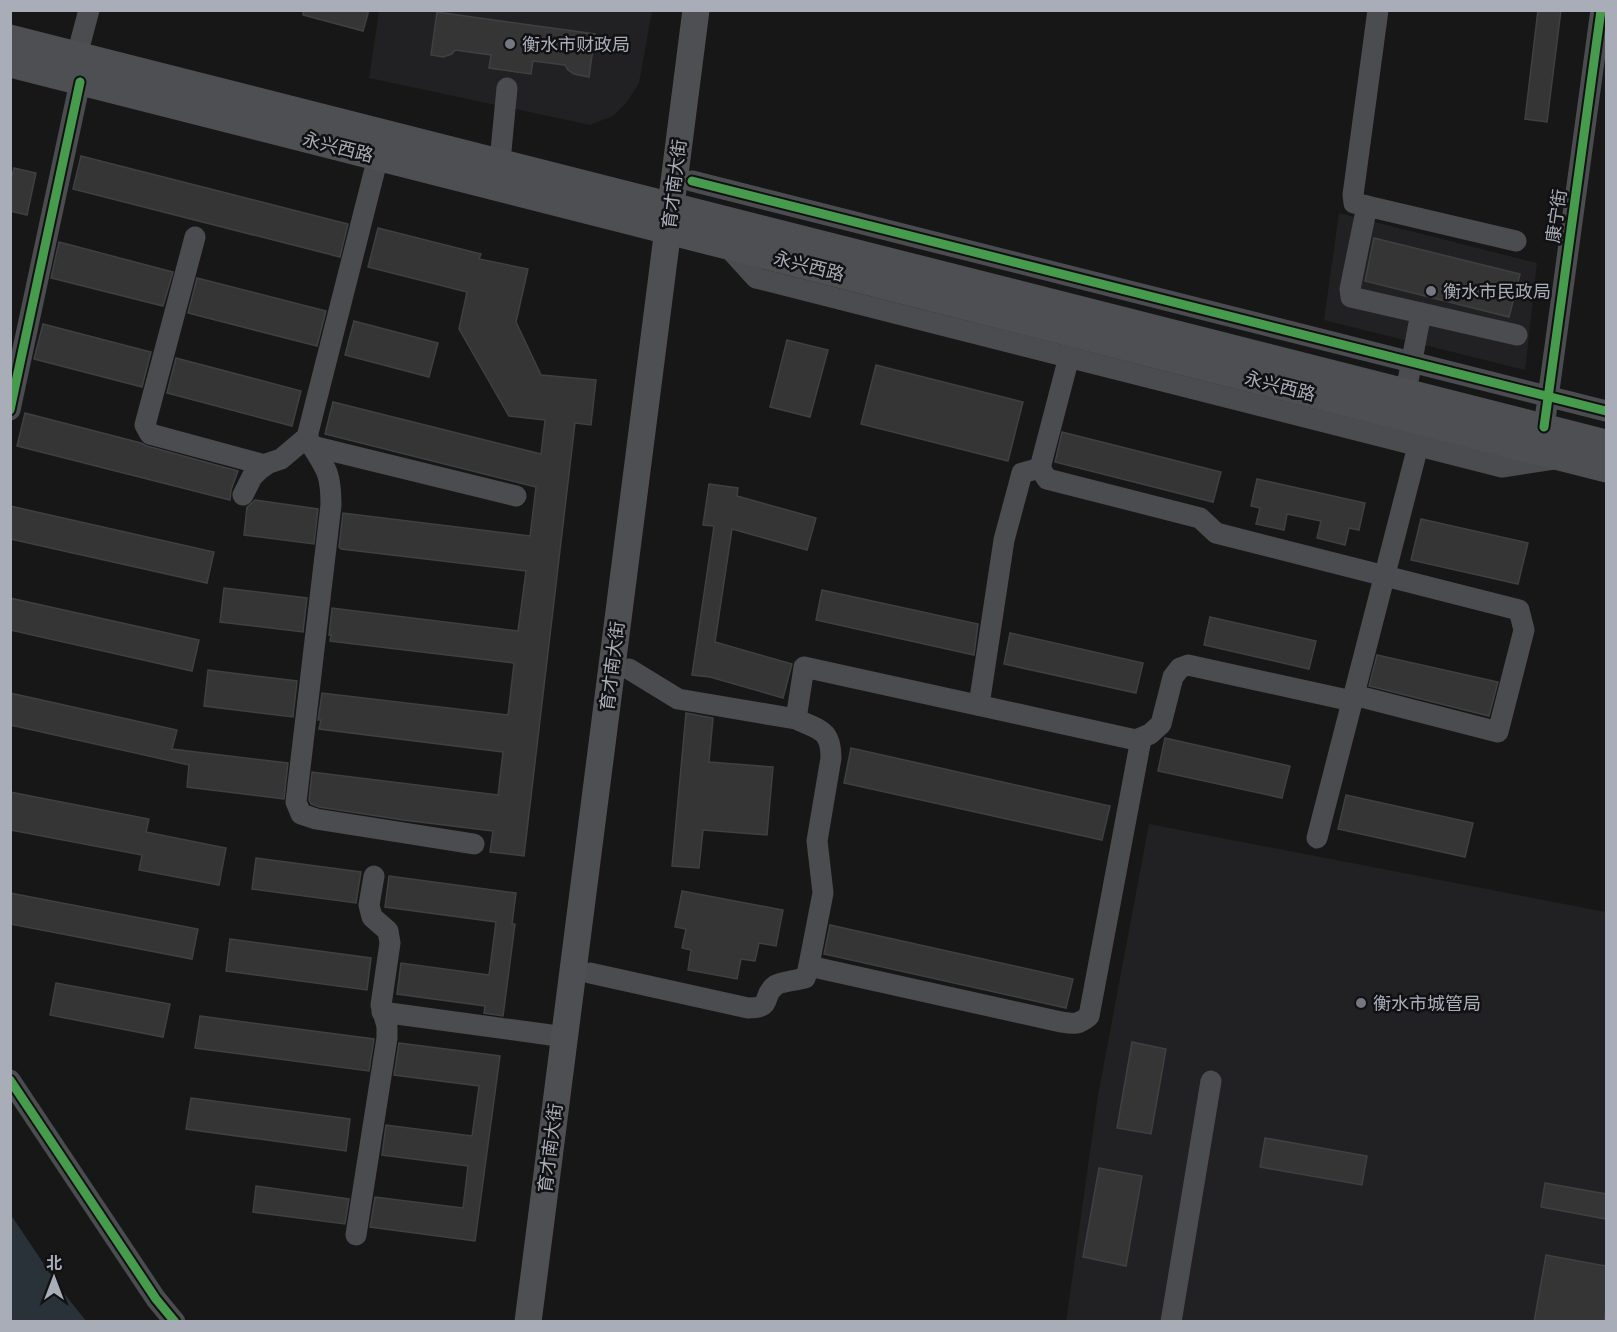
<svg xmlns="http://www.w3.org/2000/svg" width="1617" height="1332" viewBox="0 0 1617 1332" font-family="'DejaVu Sans','Noto Sans SC',sans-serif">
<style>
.built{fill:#212123}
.water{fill:#2a3239}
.building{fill:#353536;stroke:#3f4043;stroke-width:1.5}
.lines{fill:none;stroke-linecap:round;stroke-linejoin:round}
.minor{stroke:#4b4c50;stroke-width:21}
.major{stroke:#4d4f52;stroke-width:27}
.cycleway-casing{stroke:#111113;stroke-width:13}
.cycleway{stroke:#469c4c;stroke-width:9}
.poi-dot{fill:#757880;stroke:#111113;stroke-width:2}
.labels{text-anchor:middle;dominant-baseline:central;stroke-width:5;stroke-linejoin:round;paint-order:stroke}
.poi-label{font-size:18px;fill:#a8adb8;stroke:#111113;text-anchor:start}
.street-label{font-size:18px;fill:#a8adb8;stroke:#111113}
</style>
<rect width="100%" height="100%" fill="#171717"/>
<g class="built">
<polygon points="379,11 652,11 639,83 627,102 613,116 590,125 369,78"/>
<polygon points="1339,213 1537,263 1525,370 1324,320"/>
<polygon points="1149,824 1606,912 1606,1321 1066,1322 1098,1095"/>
</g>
<polygon class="water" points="11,1215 62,1291 86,1321 11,1321"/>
<g class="building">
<polygon points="303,10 369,10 363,31 303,15"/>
<polygon points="1538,10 1561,10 1547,122 1525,119"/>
<polygon points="437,12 595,34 589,77 574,74 568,70 565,65 533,61 531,74 489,68 491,55 455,50 452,54 443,57 431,55"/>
<polygon points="81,156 348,224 340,257 73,189"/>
<polygon points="14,168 36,173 27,215 10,211 10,176 12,176"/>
<polygon points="378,228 481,254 479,259 528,269 516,322 541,375 596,380 591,425 575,423 524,856 490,852 493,831 403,820 319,807 311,804 309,800 312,772 498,795 503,752 319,729 321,720 318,720 322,693 508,715 514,663 330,641 331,635 329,635 332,608 518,631 526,571 341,549 339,547 343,513 530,536 536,487 325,434 333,402 541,454 545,420 509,416 459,329 467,292 368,267"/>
<polygon points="1374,238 1520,274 1509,317 1365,281"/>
<polygon points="59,242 173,272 163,306 51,278"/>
<polygon points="197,278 326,311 317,346 188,313"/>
<polygon points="354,321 438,343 429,377 345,355"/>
<polygon points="43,324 151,352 142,387 34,359"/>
<polygon points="787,340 828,350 810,417 770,407"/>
<polygon points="176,358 301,391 292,426 167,393"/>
<polygon points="876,365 1023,402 1008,461 861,424"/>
<polygon points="25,413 141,443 147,446 238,471 231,490 230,500 17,446"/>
<polygon points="1062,432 1221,472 1213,502 1055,462"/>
<polygon points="1257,479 1365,503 1359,530 1349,528 1345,545 1317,538 1321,521 1287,514 1284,530 1256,524 1260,508 1251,506"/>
<polygon points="709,484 738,488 737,496 816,518 807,550 732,529 715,642 792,664 783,698 710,677 692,675 714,526 703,525"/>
<polygon points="255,500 318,509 314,544 244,535 247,507"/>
<polygon points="10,506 214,552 207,583 10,539"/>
<polygon points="1421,519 1528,543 1518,584 1411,560"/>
<polygon points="224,588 307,598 303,632 220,622"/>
<polygon points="822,590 978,624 974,655 816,620"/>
<polygon points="10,598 199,640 192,671 10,630"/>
<polygon points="1210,617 1316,641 1309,669 1204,645"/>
<polygon points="1010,633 1143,663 1136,693 1004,664"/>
<polygon points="1377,655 1498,682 1489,716 1369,686"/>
<polygon points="208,670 297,681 293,717 204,706"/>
<polygon points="10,693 177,730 172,749 288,763 284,799 187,787 189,765 10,725"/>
<polygon points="686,713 713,718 709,762 773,767 767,835 703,830 699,868 672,866"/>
<polygon points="1165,738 1290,766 1282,798 1158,771"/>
<polygon points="851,748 1110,806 1102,840 844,783"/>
<polygon points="10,792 149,819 146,832 226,848 219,885 139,870 142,855 10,830"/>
<polygon points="1346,795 1473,823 1465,857 1338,829"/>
<polygon points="256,858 361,872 356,903 252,889"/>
<polygon points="389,876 516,893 512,924 515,924 503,1016 484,1013 485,1006 397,994 401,963 489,975 496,922 385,907"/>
<polygon points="682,891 783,910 776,946 759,943 755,961 741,959 737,979 688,970 691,950 682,948 686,929 675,927"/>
<polygon points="10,893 198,929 192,959 10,924"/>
<polygon points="830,925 1073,979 1066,1008 824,954"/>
<polygon points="230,939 371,958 367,990 226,971"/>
<polygon points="56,983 170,1004 163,1037 50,1015"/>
<polygon points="200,1016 374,1039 369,1071 195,1048"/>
<polygon points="1132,1042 1166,1049 1151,1134 1117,1128"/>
<polygon points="399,1043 500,1056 475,1241 370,1227 375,1197 463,1208 468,1166 382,1155 386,1125 472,1136 479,1086 394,1075"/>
<polygon points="191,1098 350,1119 346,1151 186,1129"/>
<polygon points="1265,1138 1367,1156 1362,1185 1260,1167"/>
<polygon points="1099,1168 1142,1176 1126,1266 1083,1257"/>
<polygon points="1545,1183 1606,1194 1606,1219 1541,1207"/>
<polygon points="256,1186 349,1199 345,1224 253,1212"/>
<polygon points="1546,1255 1606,1266 1606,1305 1604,1322 1534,1322"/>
</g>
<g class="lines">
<g class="minor">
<polyline points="1378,10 1353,195 1354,203 1516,241"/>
<polyline points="77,55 89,10"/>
<polyline points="500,161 507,88"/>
<polyline points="692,181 1606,411"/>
<polyline points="1367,206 1350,289 1351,297 1517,335"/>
<polyline points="195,237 145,425 150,434 265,465"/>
<polyline points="726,245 756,278 1502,467 1554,459"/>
<polyline points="1406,391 1421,313"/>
<polyline points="10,410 80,82"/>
<polyline points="1544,427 1601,10"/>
<polyline points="309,440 312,446 516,496"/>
<path d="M312 446C328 471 331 476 331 505L296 802 301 814 316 819 474 844"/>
<polyline points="1040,468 1047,479 1200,518 1216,533 1519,610 1524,630 1498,732 1354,695"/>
<polyline points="243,495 252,477 259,470 269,463 281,459 307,437 378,157"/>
<polyline points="629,669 678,699 796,719 804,667 1136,740 1150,734 1161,724 1173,677 1180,668 1188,665 1352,701"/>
<polyline points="979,705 1004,540 1022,473 1040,468 1069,357"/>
<polyline points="1317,838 1418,446"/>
<path d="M809 966 1061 1022C1074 1024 1078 1025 1089 1016L1141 739"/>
<path d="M590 973 748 1008C775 1008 760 996 776 985 780 982 798 980 805 978L808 970 823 893 817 841 831 758C831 729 819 730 796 719"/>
<polyline points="382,1012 565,1037"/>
<polyline points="10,1080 156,1299 175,1322"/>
<polyline points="356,1235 387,1038 387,1026 381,1005 390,943 388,931 372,917 369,905 374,876"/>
<polyline points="1171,1322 1211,1081"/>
</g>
<g class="major">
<polyline points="10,38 1606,443"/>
<polyline points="10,64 1606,469"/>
<polyline points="528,1322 696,10"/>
</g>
<g class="cycleway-casing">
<g id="cycleway">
<polyline points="692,181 1606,411"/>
<polyline points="10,410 80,82"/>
<polyline points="1544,427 1601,10"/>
<polyline points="10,1080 156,1299 175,1322"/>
</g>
</g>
<use href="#cycleway" class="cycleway"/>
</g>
<g class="poi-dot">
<circle cx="510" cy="44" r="6"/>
<circle cx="1431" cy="291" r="6"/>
<circle cx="1361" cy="1003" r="6"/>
</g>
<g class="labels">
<g class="poi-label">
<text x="522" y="44">衡水市财政局</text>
<text x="1443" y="291">衡水市民政局</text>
<text x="1373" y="1003">衡水市城管局</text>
</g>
<g class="street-label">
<text transform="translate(338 147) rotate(14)">永兴西路</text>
<text transform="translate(674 184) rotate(-83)">育才南大街</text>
<text transform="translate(1556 216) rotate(-82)">康宁街</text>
<text transform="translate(809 266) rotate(14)">永兴西路</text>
<text transform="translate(1280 386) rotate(14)">永兴西路</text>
<text transform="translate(612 666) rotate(-83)">育才南大街</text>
<text transform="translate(550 1148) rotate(-83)">育才南大街</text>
</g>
</g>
<rect width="1617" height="1332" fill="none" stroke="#a8adb8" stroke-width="24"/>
<g transform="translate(54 1278)" stroke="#111113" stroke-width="4.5" paint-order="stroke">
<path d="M0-4.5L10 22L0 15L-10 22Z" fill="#a8adb8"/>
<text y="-9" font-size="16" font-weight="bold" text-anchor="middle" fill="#a8adb8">北</text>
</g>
</svg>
